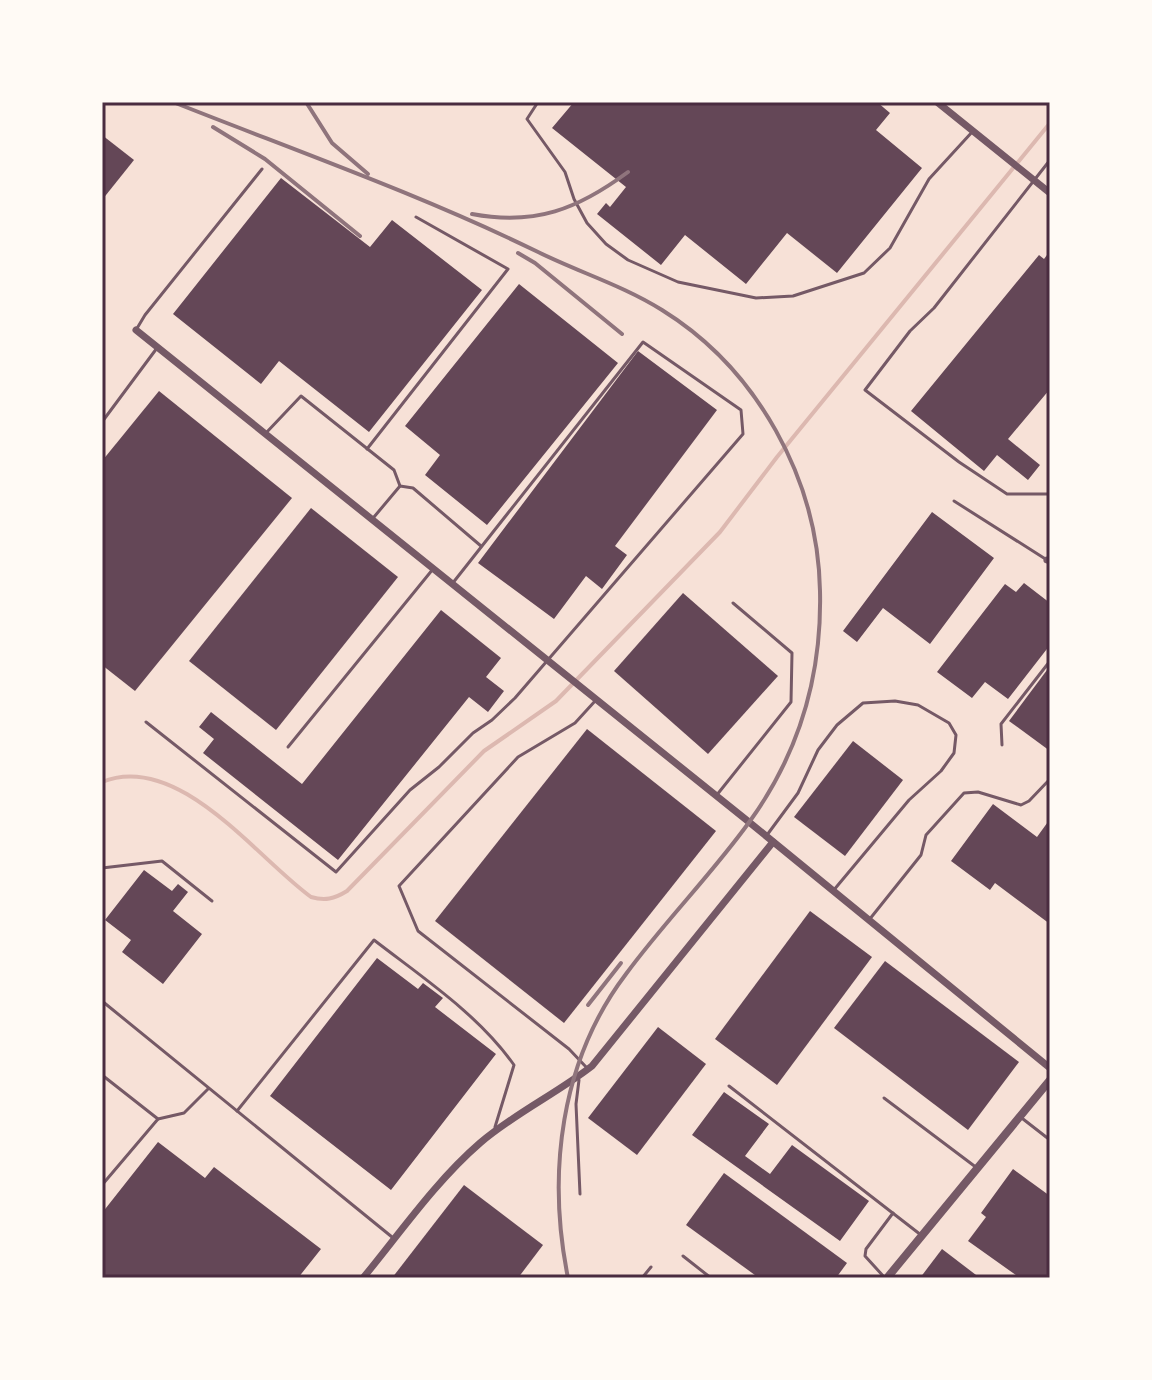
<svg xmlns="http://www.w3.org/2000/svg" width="1152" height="1380" viewBox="0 0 1152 1380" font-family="'Exo 2',sans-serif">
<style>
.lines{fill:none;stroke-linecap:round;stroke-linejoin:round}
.stream{stroke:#dcb8b0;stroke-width:4}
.building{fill:#644757}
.service{stroke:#755966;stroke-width:3}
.minor{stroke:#755966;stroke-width:7}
.tertiary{stroke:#755966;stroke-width:8}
.rail{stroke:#8f747c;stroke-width:4}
.neatline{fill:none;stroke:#4a2c40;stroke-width:3}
</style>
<rect width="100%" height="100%" fill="#f7e1d7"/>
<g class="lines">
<path class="stream" d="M102 782C178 751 256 857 311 897 325 901 334 899 347 891L484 751 556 701 720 532 777 457 1050 123"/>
</g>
<g class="building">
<polygon points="574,102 877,102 890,113 876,130 922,168 837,273 787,233 746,284 685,235 661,265 597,214 606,203 610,207 626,187 552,128"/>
<polygon points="102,135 134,160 102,200"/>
<polygon points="281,178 370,247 392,220 482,290 369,432 279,361 261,384 173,314"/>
<polygon points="1050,251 1050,389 1008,439 1040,465 1028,480 997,455 984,471 911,411 1039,255 1044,259"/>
<polygon points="519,284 618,363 487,525 425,475 440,455 405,426"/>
<polygon points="638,351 717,410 615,546 627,555 602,589 586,576 554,619 478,563"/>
<polygon points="159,391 292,498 135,691 102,665 102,461"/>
<polygon points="311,508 398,577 276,730 189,661"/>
<polygon points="932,512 994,558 930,644 883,608 857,642 843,631"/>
<polygon points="1024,583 1050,603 1050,645 1008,699 985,682 972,698 937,672 1005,584 1016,592"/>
<polygon points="683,593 778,676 708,754 614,671"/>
<polygon points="441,610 501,658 486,677 504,691 488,712 469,697 338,860 203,753 214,739 199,727 211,712 302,784"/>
<polygon points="1050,666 1050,751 1009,721"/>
<polygon points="587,729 716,831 564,1023 435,921"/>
<polygon points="853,741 903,780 845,856 794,817"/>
<polygon points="993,804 1037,837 1050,819 1050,924 995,883 990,890 951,861"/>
<polygon points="144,870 172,891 178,884 188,892 173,911 202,934 163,984 122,952 131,940 105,920"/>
<polygon points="810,911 872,957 777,1085 715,1039"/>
<polygon points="377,958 418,989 423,983 443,998 435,1007 496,1054 391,1190 270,1096"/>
<polygon points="885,961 1019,1062 968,1130 834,1028"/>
<polygon points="658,1027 706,1064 637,1155 588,1118"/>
<polygon points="724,1092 769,1124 745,1156 770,1174 792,1145 869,1201 840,1241 692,1135"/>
<polygon points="158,1142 205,1178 214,1167 321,1249 298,1278 102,1278 102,1213"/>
<polygon points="1013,1169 1050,1196 1050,1278 1020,1278 968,1241 986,1217 981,1213"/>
<polygon points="724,1173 847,1263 836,1278 759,1278 686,1225"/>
<polygon points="464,1185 543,1245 518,1278 392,1278"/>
<polygon points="942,1249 980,1278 920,1278"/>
</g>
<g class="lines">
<g class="service">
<polyline points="538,102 527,119 565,172 574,199 587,223 606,244 628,260 678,282 756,298 793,296 864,273 890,248 929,179 973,131"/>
<polyline points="1050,160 934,308 910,331 865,390 959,462 1007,494 1050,494"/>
<polyline points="136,330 145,315 262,169"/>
<polyline points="102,422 157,348"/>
<polyline points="265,434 301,396 394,470 400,486"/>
<polyline points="367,449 508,269 416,217"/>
<polyline points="954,501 1047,560"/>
<polyline points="374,517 400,486 413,488 481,546"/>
<polyline points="146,722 336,872 410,790 439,767 473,733 492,720 515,698 743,434 741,410 643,342 452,584"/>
<polyline points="1002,745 1001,724 1050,661"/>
<polyline points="288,747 433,569"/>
<polyline points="716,796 791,702 792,653 733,603"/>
<polyline points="767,835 798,793 818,750 837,725 863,703 895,701 918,705 949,723 956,735 954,753 941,771 909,800 833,891"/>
<polyline points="102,868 162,861 212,901"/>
<polyline points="869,920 921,855 926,835 964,793 978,792 1021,805 1029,801 1050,779"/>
<polyline points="102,1001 392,1237"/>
<polyline points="587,1068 569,1049 418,931 399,886 518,757 575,723 596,700"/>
<polyline points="102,1075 158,1119"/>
<polyline points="579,1080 576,1104 580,1194"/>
<polyline points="729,1086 921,1235"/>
<polyline points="884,1098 977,1168"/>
<path d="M237 1111 374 940C423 978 478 1014 514 1065L495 1127"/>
<polyline points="1023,1119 1050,1140"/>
<polyline points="102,1185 158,1119 184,1113 208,1089"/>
<polyline points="683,1256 711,1278"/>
<polyline points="642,1278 651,1267"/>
<polyline points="885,1278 865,1256 866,1249 893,1213"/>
</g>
<g class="minor">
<polyline points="937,102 1050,193"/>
<polyline points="136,330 749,822 1050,1068"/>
<polyline points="1047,560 1050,561"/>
<path d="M363 1278C400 1233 436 1181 480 1143 515 1113 556 1094 592 1066L773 842"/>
</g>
<polyline class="tertiary" points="887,1278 1050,1080"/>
<g class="rail">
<path d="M173 102C294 150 419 194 536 251 578 272 622 285 662 310 757 369 818 479 820 591 822 675 799 753 750 821 712 874 665 921 626 974 560 1061 547 1174 568 1278"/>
<polyline points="306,102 332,143 368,174"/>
<polyline points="213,127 265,159 360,236"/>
<path d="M472 214C535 226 578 209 628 172"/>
<polyline points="518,253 535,263 622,334"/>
<polyline points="588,1005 621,963"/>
</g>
</g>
<rect width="1152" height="1380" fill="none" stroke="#fffaf5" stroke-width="208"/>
<rect x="104" y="104" width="944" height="1172" class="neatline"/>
</svg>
